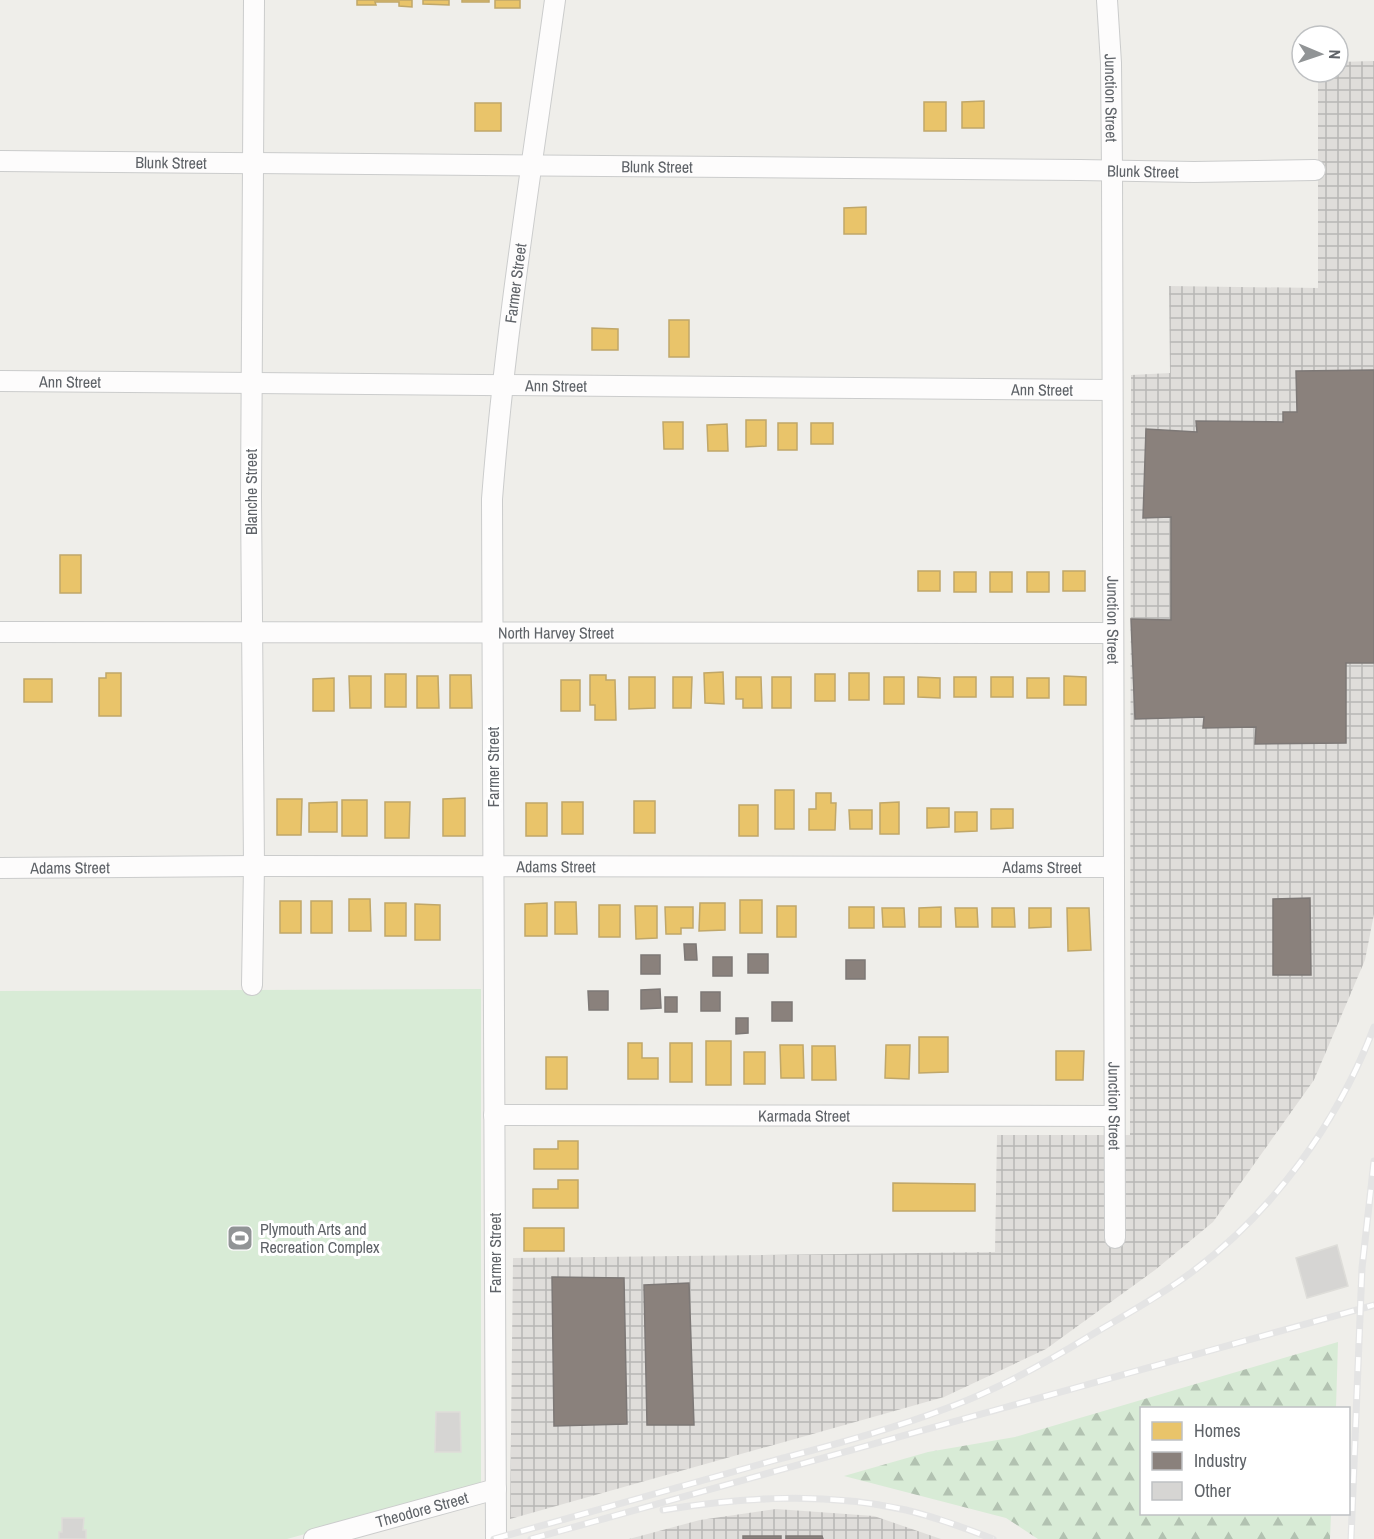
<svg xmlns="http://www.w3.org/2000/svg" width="1374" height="1539" viewBox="0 0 1374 1539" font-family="'Archivo Narrow',sans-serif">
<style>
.industrial{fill:url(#industrial-grid)}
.forest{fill:url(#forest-firs)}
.pitch{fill:#d8ebd6}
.homes{fill:#e9c46a;stroke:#c0a769;stroke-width:1.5}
.industry{fill:#8a817c;stroke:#7d7876;stroke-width:1.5}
.building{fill:#d6d5d3;stroke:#deddd9;stroke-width:1.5}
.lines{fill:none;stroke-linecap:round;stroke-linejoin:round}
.minor-casing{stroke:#cbcccc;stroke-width:22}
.minor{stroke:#fdfcfc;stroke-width:20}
.rail-casing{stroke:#e4e4e4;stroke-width:7}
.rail{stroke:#fff;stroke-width:4.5;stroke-dasharray:14;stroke-linecap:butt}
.labels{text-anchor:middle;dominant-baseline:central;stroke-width:6;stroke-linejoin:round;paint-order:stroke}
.street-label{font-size:16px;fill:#5f6368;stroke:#fff}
.poi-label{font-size:16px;fill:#5f6368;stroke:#fff;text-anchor:start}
</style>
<defs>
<pattern id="industrial-grid" width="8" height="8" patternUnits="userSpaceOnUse" patternTransform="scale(1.5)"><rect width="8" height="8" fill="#dfddda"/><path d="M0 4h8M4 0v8" fill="none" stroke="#b8b7b5"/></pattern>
<pattern id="forest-firs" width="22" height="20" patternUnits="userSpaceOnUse" patternTransform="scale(1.5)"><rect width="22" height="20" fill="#d8ebd6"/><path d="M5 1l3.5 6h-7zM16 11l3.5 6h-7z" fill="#b2c2b1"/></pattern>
</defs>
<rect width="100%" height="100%" fill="#efeeea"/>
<g class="industrial">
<polygon points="1374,61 1374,914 1365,960 1314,1080 1213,1222 1155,1270 1046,1349 944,1397 510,1519 513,1258 995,1252 997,1135 1130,1135 1131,375 1170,373 1169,286 1318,288 1318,72 1338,72 1338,62"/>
<polygon points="776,1509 874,1516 941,1539 629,1539 700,1520"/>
</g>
<polygon class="forest" points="1338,1342 1336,1408 1142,1408 1142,1514 1331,1514 1330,1539 1038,1539 1006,1518 844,1476 928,1452 1015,1437"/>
<polygon class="pitch" points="481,989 481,1485 287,1539 0,1539 0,991"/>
<g class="homes">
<polygon points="357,0 412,0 412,7 399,6 399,2 375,2 376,5 357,5"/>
<polygon points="423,0 449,0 449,5 423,4"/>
<rect x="462" y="0" width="27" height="2"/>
<rect x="495" y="0" width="25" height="8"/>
<polygon points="984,101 984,128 962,128 962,102"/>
<rect x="924" y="102" width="22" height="29"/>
<rect x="475" y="103" width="26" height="28"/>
<polygon points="866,207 866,234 844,234 844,208"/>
<rect x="669" y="320" width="20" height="37"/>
<polygon points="592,328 618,329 618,350 592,350"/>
<polygon points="746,420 766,420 766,446 746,447"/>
<polygon points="663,422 683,422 683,449 664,449"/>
<rect x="778" y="423" width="19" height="27"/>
<rect x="811" y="423" width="22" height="21"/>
<polygon points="727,424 728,451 708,451 707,425"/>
<rect x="60" y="555" width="21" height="38"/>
<rect x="918" y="571" width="22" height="20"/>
<rect x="1063" y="571" width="22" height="20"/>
<rect x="954" y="572" width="22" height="20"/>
<rect x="990" y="572" width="22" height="20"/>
<rect x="1027" y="572" width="22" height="20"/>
<polygon points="723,672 724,704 705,703 704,673"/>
<polygon points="106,673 121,673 121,716 99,716 99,678 106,678"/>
<rect x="849" y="673" width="20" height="27"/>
<rect x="385" y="674" width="21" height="33"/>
<rect x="815" y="674" width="20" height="27"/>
<polygon points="450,675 471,675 472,708 450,708"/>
<polygon points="590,675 606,675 606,680 615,680 616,720 595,720 595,705 590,705"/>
<polygon points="349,676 371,676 371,708 350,708"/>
<polygon points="417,676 438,676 439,708 417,708"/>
<polygon points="1064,676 1086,677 1086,705 1064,705"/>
<polygon points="629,677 655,677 655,708 629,709"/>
<polygon points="673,677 692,677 691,708 673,708"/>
<polygon points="736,677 761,677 762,708 743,708 743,699 736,699"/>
<rect x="772" y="677" width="19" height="31"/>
<rect x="884" y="677" width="20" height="27"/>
<polygon points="918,677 940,678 940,698 918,697"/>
<rect x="954" y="677" width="22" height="20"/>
<rect x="991" y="677" width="22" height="20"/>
<polygon points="334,678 334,711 313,711 313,679"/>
<rect x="1027" y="678" width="22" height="20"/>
<rect x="24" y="679" width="28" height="23"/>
<rect x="561" y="680" width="19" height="31"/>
<rect x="775" y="790" width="19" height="39"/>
<polygon points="816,793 831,793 831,803 836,803 835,830 809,830 809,809 816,809"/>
<polygon points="465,798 465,836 443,836 443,799"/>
<polygon points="277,799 302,799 301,835 277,835"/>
<rect x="342" y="800" width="25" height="36"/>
<rect x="634" y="801" width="21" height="32"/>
<polygon points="337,802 337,832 309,832 309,803"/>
<polygon points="385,802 410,802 409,838 385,838"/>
<rect x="562" y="802" width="21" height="32"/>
<polygon points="899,802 899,834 880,834 880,803"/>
<rect x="526" y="803" width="21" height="33"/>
<rect x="739" y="805" width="19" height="31"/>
<polygon points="927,808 949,808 949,827 927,828"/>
<polygon points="991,809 1013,809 1013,828 991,829"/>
<polygon points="849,810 872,810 872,829 850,829"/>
<polygon points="955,812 977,812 977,831 955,832"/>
<polygon points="349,899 370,899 371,931 349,931"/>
<rect x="740" y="900" width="22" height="33"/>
<rect x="280" y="901" width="21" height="32"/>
<rect x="311" y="901" width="21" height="32"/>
<polygon points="555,902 576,902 577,934 555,934"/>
<rect x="385" y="903" width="21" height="33"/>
<polygon points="547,903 547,936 525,936 525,904"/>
<polygon points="700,903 725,903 725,930 699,931"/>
<polygon points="415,904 440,905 440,940 415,940"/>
<rect x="599" y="905" width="21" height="32"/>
<polygon points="635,906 657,906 657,938 636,939"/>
<rect x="777" y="906" width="19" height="31"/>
<polygon points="665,907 693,907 693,928 681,928 681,934 666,934"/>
<rect x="849" y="907" width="25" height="21"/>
<polygon points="941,907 941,927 919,927 919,908"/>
<polygon points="882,908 904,908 905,927 883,927"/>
<polygon points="955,908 977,908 978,927 956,927"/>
<polygon points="992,908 1014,908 1015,927 992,927"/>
<polygon points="1029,908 1051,908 1051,927 1029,928"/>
<polygon points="1067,908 1089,908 1091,950 1068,951"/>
<polygon points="919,1037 948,1037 948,1072 919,1073"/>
<rect x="706" y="1041" width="25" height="44"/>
<polygon points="628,1043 642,1043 642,1058 658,1058 658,1079 628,1079"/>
<rect x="670" y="1043" width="22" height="39"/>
<polygon points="780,1045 803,1045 804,1078 781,1078"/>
<polygon points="886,1045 910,1045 909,1079 885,1078"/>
<polygon points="812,1046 835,1046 836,1080 812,1080"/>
<polygon points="1056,1051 1084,1051 1083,1080 1056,1080"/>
<rect x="744" y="1052" width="21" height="32"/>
<rect x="546" y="1057" width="21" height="32"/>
<polygon points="558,1141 578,1141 578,1169 534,1169 534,1149 558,1149"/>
<polygon points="558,1180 578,1180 578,1208 533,1208 533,1189 558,1189"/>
<polygon points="893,1183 975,1184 975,1211 893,1211"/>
<rect x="524" y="1228" width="40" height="23"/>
</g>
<g class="industry">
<polygon points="1374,370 1374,663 1346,663 1346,743 1255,744 1256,727 1203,728 1204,717 1135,719 1131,619 1171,620 1171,517 1143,518 1146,429 1197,432 1196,421 1283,422 1283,412 1297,412 1296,371"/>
<polygon points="1310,898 1311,975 1273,975 1273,899"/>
<polygon points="684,944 696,944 697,960 685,960"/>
<rect x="748" y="954" width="20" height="19"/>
<rect x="641" y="955" width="19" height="19"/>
<rect x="713" y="957" width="19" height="19"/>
<rect x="846" y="960" width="19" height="19"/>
<polygon points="660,989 661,1008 641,1009 641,990"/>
<polygon points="588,991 608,991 608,1010 589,1010"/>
<rect x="701" y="992" width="19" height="19"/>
<rect x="665" y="997" width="12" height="15"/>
<rect x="772" y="1002" width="20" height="19"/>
<polygon points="736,1018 748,1018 748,1033 736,1034"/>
<polygon points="552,1277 624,1278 627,1424 554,1426"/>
<polygon points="689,1283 694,1425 647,1425 644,1285"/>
<rect x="743" y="1536" width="38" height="3"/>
<polygon points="786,1536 822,1536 823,1539 786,1539"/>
</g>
<g class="building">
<polygon points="1337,1245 1348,1286 1307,1298 1296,1258"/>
<polygon points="436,1412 460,1412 461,1452 435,1452"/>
<polygon points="62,1518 84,1518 83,1530 86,1530 86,1539 59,1539 59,1532 62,1532"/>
</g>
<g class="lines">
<g class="minor-casing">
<g id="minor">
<path id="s1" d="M1107 0 1111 63 1112 171 1115 1238"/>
<path id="s2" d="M0 161 1080 170 1194 172 1315 170"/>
<path id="s3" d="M0 381 1112 390"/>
<path id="s4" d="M0 632 1112 633"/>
<path id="s5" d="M0 868 254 866 1113 867"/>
<polyline points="252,985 254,866 251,496 254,0"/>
<path id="s6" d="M494 1115 1114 1116"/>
<path id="s7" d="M314 1539 496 1489"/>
<path id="s8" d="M496 1539 492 499C505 331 532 166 555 0"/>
</g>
</g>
<use href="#minor" class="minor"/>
<g class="rail-casing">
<g id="rail">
<path d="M663 1510C744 1497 825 1492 906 1510 935 1517 965 1528 993 1539"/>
<path d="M494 1539C583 1514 672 1489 761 1464 824 1447 888 1431 950 1407 998 1389 1044 1364 1088 1337 1123 1316 1159 1297 1192 1272 1274 1211 1338 1122 1374 1027"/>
<polyline points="531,1539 1374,1305"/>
<polyline points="1351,1539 1362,1268 1374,1161"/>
</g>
</g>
<use href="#rail" class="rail"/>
</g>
<defs>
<g id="stadium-square" transform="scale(1.35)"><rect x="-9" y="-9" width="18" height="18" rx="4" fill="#919496" stroke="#fff"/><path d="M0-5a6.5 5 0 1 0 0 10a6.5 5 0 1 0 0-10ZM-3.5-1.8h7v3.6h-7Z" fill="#fff"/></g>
</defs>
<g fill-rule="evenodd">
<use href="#stadium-square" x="240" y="1238"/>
</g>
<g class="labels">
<g class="street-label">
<text stroke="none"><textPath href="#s1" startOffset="98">Junction Street</textPath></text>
<text stroke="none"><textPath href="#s2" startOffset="171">Blunk Street</textPath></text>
<text stroke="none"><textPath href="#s2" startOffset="657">Blunk Street</textPath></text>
<text stroke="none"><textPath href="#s2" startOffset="1143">Blunk Street</textPath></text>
<text stroke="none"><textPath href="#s8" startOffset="1257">Farmer Street</textPath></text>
<text stroke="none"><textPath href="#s3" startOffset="70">Ann Street</textPath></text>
<text stroke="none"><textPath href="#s3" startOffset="556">Ann Street</textPath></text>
<text stroke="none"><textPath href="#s3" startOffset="1042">Ann Street</textPath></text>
<text transform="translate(251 492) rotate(-90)">Blanche Street</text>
<text stroke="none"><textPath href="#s1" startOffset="620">Junction Street</textPath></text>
<text stroke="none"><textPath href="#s4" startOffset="556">North Harvey Street</textPath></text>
<text transform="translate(493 767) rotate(-90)">Farmer Street</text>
<text stroke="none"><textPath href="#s5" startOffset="556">Adams Street</textPath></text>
<text stroke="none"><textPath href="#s5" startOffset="1042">Adams Street</textPath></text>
<text stroke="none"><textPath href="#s5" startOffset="70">Adams Street</textPath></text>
<text stroke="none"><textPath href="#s1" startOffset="1106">Junction Street</textPath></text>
<text stroke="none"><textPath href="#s6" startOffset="310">Karmada Street</textPath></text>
<text transform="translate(495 1253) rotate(-90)">Farmer Street</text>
<text stroke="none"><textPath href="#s7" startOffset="112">Theodore Street</textPath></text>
</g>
<g class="poi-label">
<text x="260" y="1229">Plymouth Arts and<tspan x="260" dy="18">Recreation Complex</tspan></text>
</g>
</g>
<rect x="1140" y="1407" width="210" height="108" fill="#ffffff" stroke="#bfc1c3" stroke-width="1.5"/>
<rect x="1152" y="1422" width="30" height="18" fill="#e9c46a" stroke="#bfc1c3" stroke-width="1.5"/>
<text x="1194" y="1437" font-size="18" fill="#5f6368">Homes</text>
<rect x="1152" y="1452" width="30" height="18" fill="#8a817c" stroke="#bfc1c3" stroke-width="1.5"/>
<text x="1194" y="1467" font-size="18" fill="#5f6368">Industry</text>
<rect x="1152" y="1482" width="30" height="18" fill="#d6d5d3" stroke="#bfc1c3" stroke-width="1.5"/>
<text x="1194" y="1497" font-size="18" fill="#5f6368">Other</text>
<g transform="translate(1320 54) rotate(92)"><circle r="28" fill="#ffffff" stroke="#bfc1c3" stroke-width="1.5"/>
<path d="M0-4.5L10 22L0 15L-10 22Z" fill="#919496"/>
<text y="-9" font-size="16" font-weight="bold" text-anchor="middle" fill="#5f6368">N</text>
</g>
</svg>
